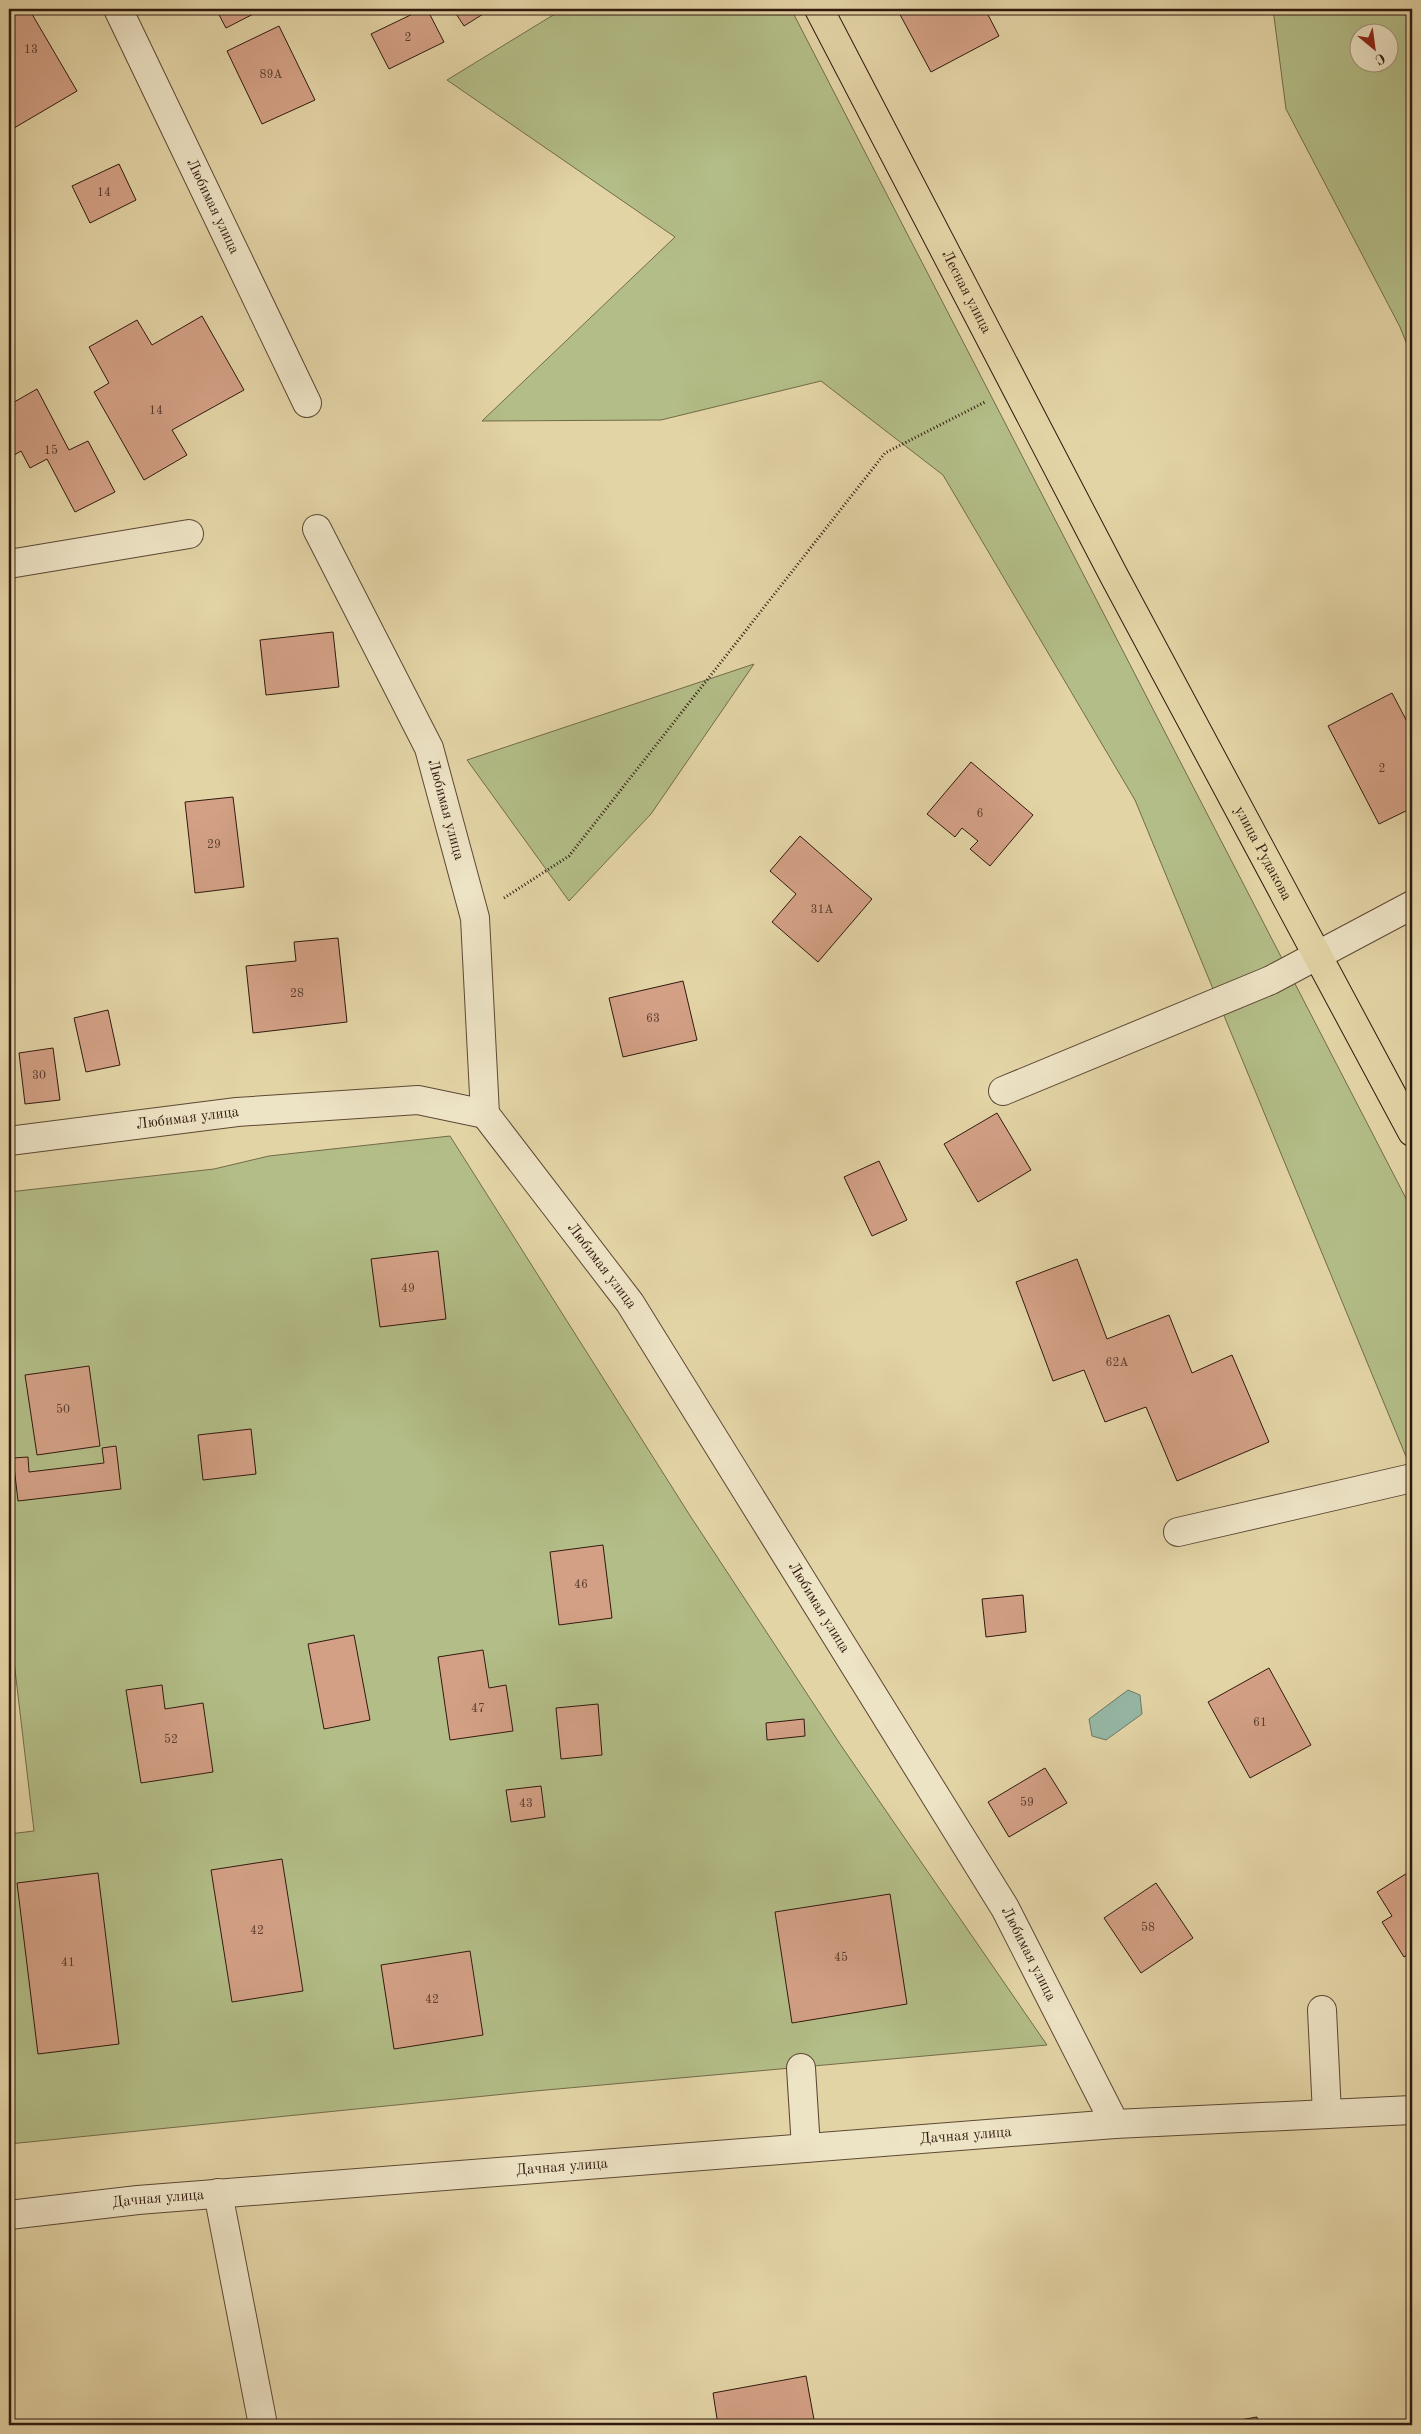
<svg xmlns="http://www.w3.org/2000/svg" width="1421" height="2434" viewBox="0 0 1421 2434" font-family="'Old Standard TT',serif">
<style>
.green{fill:#b3bd87;stroke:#726b4a;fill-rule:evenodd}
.water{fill:#95b8a5;stroke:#6d7869}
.building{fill:#d3a085;stroke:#30190e}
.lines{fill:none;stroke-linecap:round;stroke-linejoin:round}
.minor-casing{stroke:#5d4834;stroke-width:30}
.major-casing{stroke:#30190e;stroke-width:30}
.path{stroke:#30190e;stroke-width:3;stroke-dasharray:1 2.5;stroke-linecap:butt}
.minor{stroke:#ede3c5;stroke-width:28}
.major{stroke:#e3d4a6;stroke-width:28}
.labels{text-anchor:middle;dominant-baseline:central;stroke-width:4;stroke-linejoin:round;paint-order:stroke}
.number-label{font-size:12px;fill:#593b2c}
.street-label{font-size:15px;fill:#30190e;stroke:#ede3c5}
</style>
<rect width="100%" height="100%" fill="#e3d4a6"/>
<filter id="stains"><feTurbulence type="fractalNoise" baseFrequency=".004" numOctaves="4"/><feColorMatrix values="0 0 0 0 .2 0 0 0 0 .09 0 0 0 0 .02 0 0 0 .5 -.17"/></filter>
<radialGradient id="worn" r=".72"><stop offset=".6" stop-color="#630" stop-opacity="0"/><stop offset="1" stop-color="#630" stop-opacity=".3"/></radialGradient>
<g class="green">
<polygon points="563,9 791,9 1412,1210 1412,1471 1135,800 943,475 821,381 661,420 482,421 675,237 447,80"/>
<path d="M1273 9H1412V357L1400 327 1286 109ZM1358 32H1388V62H1358Z"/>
<polygon points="754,664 651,814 569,901 467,760"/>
<polygon points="450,1136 689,1514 840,1744 1047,2045 535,2091 9,2144 9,1834 34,1831 9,1619 9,1192 214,1169 269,1156"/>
</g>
<polygon class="water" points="1128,1690 1140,1695 1142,1714 1106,1740 1092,1736 1089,1719"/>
<g class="building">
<polygon points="9,9 29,9 77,91 9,131"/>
<polygon points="216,9 263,9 226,28"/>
<polygon points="423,9 427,9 444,42 389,69 371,34"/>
<polygon points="453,9 491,9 464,26"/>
<polygon points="897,9 985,9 999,36 931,72"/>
<polygon points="279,26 315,100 262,124 227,51"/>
<polygon points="119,164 136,200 90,223 72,186"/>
<polygon points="202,316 244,390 172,430 187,455 144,480 94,392 109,383 89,347 137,320 152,345"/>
<polygon points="37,389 69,450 88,441 115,492 75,512 47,459 30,468 21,451 11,457 9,452 9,405"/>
<polygon points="333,632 339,687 266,695 260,640"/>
<polygon points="1392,693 1412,731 1412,808 1379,824 1328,726"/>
<polygon points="971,762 1033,815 990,866 970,849 978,841 962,828 955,837 927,814"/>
<polygon points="233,797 244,887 195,893 185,802"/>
<polygon points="800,836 872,899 818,962 772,922 796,894 770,871"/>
<polygon points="338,938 347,1022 253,1033 246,966 296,961 294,942"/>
<polygon points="683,981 697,1040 623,1057 609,998"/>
<polygon points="108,1010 120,1065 86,1072 74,1018"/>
<polygon points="53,1048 60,1100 25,1104 19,1053"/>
<polygon points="997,1113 1031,1170 978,1202 944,1144"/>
<polygon points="879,1161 907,1220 872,1236 844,1177"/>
<polygon points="438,1251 446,1319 380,1327 371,1259"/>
<polygon points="1077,1259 1107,1339 1169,1315 1192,1373 1232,1355 1269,1442 1177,1481 1146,1407 1105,1422 1084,1370 1053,1381 1016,1282"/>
<polygon points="89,1366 100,1446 37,1455 25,1375"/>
<polygon points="251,1429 256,1474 203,1480 198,1435"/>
<polygon points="116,1446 121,1489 18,1501 13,1458 28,1457 29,1472 104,1463 102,1448"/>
<polygon points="603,1545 612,1618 559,1625 550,1552"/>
<polygon points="1023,1595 1026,1632 986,1637 982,1599"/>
<polygon points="354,1635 370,1720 324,1729 308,1644"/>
<polygon points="483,1650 489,1688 506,1685 513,1731 450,1740 438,1657"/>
<polygon points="1269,1668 1311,1745 1250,1778 1208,1702"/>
<polygon points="162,1685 165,1709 203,1703 213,1772 141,1783 126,1690"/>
<polygon points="598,1704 602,1755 561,1759 556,1708"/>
<polygon points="804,1719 805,1736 767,1740 766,1723"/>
<polygon points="1045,1768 1067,1803 1009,1837 988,1802"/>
<polygon points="541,1786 545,1817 511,1822 506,1790"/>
<polygon points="282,1859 303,1991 232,2002 211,1870"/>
<polygon points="1412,1870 1412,1952 1404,1957 1382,1922 1392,1916 1377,1892"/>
<polygon points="98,1873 119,2044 38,2054 17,1883"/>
<polygon points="1156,1883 1193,1938 1141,1973 1104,1918"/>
<polygon points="890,1894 907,2004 792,2023 775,1912"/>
<polygon points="470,1951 483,2035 394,2049 381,1965"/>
<polygon points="806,2376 815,2425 718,2425 713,2393"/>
<polygon points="1257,2417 1259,2425 1212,2425"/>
</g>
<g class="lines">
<g class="minor-casing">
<g id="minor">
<path id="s1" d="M118 9 307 403"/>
<path id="s2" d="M317 529 429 748 475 918 485 1114 630 1303 1005 1908 1115 2124"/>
<polyline points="9,564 189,534"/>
<polyline points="1003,1091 1271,980 1412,905"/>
<path id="s3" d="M9 1141 237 1112 418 1100 485 1114"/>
<polyline points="1178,1532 1412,1478"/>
<polyline points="1322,2010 1327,2114"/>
<polyline points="801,2068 806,2148"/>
<polyline points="218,2193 263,2425"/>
<path id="s4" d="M9 2215 138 2200 1115 2124 1412 2110"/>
</g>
</g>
<g class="major-casing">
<g id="major">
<path id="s5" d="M819 9 1113 574 1412 1132"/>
</g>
</g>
<polyline class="path" points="504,898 569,856 885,453 985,402"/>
<use href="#minor" class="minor"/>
<use href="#major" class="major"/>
</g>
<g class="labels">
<g class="number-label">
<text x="408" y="38">2</text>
<text x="31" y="50">13</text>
<text x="271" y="75">89А</text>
<text x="104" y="193">14</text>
<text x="156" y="411">14</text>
<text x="51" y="451">15</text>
<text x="1382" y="769">2</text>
<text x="980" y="814">6</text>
<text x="214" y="845">29</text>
<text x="822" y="910">31А</text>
<text x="297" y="994">28</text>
<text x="653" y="1019">63</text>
<text x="39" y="1076">30</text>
<text x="408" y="1289">49</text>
<text x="1117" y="1363">62А</text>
<text x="63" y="1410">50</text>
<text x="581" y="1585">46</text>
<text x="478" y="1709">47</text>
<text x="1260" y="1723">61</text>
<text x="171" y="1740">52</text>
<text x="1027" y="1803">59</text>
<text x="526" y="1804">43</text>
<text x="1148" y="1928">58</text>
<text x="257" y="1931">42</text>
<text x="841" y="1958">45</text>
<text x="68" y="1963">41</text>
<text x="432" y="2000">42</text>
</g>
<g class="street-label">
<text stroke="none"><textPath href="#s1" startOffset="219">Любимая улица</textPath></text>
<text stroke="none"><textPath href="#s5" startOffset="319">Лесная улица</textPath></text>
<text stroke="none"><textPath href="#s2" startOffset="310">Любимая улица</textPath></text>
<text stroke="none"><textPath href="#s5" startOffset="954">улица Рудакова</textPath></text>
<text stroke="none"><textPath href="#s3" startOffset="180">Любимая улица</textPath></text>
<text stroke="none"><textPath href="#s2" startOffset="810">Любимая улица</textPath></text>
<text stroke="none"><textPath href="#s2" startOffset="1215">Любимая улица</textPath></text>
<text stroke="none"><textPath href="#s2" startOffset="1620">Любимая улица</textPath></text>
<text stroke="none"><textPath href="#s4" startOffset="960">Дачная улица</textPath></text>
<text stroke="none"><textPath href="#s4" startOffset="555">Дачная улица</textPath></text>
<text stroke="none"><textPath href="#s4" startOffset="150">Дачная улица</textPath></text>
</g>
</g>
<rect width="1421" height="2434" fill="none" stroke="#e3d4a6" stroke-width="30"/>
<rect x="10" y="10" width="1401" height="2414" fill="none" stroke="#30190e" stroke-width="2.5"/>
<rect x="15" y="15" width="1391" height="2404" fill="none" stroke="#30190e"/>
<g transform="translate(1374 48) rotate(151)"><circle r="24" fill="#ede3c5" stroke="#a1927c"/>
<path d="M0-4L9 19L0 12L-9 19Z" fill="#8f2418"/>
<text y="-8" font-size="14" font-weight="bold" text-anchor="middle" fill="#30190e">С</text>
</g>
<rect width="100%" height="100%" filter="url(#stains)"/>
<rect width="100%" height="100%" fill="url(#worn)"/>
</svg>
